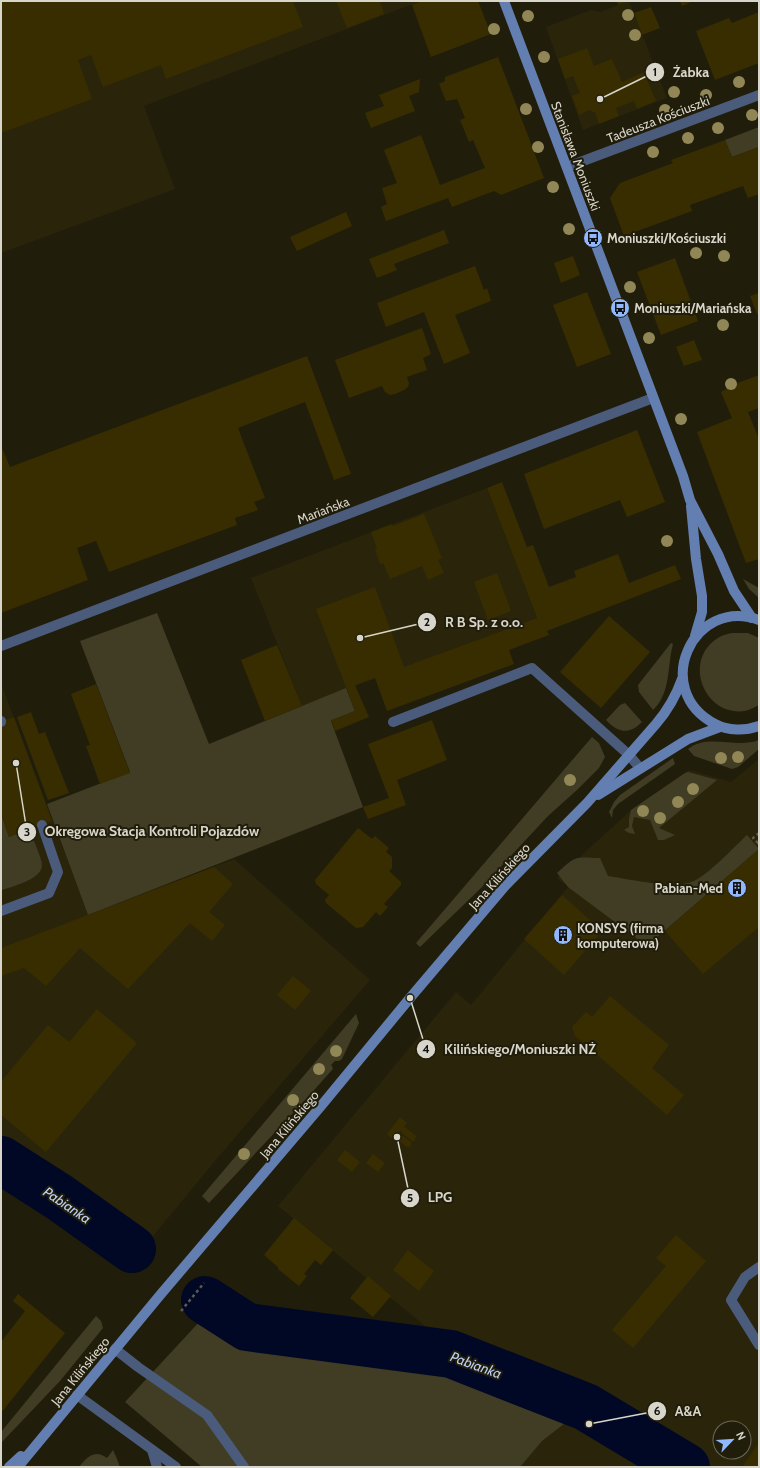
<svg xmlns="http://www.w3.org/2000/svg" width="760" height="1468" viewBox="0 0 760 1468" font-family="Cabin,sans-serif">
<style>
.built{fill:#2a240b;fill-rule:evenodd}
.green{fill:#413c24}
.lines{fill:none;stroke-linecap:round;stroke-linejoin:round}
.river{stroke:#010825;stroke-width:48}
.building{fill:#382d00}
.path{stroke:#5e5a4a;stroke-width:2.5;stroke-dasharray:3 3;stroke-linecap:butt}
.lane{stroke:#4a5b7b;stroke-width:10}
.street{stroke:#4a5b7b;stroke-width:10}
.secondary{stroke:#637eb1;stroke-width:10}
.tree{fill:#918656}
.labels{text-anchor:middle;dominant-baseline:central;stroke-width:4;stroke-linejoin:round;paint-order:stroke}
.street-label{font-size:13px;fill:#d8d5ca;stroke:#211d0b}
.poi-label{font-size:13px;font-weight:bold;fill:#d8d5ca;stroke:#211d0b;text-anchor:start}
.water-label{font-size:14px;font-style:italic;fill:#bcd0f5;stroke:#211d0b}
.leader{fill:none;stroke:#d8d5ca;stroke-width:1.5}
.callout-dot{fill:#d8d5ca;stroke:#211d0b;stroke-width:1.5}
.mark-label{font-size:12px;text-anchor:middle;font-weight:bold;fill:#111}
.callout-label{font-size:14px;text-anchor:middle;font-weight:bold;fill:#d8d5ca;stroke:#211d0b;stroke-width:4;stroke-linejoin:round;paint-order:stroke}
</style>
<rect width="100%" height="100%" fill="#211d0b"/>
<g class="built">
<polygon points="1,1 421,1 144,106 175,189 1,253"/>
<polygon points="629,1 667,98 583,130 546,27 591,10 600,12"/>
<polygon points="487,488 537,618 302,706 251,578"/>
<polygon points="1,683 88,915 234,859 370,980 215,1161 149,1241 1,1140"/>
<path d="M759 759V1467H519L542 1441 586 1407 593 1398 446 1343 278 1206 456 992 471 1005 568 887 557 878 631 810 689 770 731 782ZM720 1428H744V1452H720Z"/>
</g>
<g class="green">
<polygon points="759,127 759,147 732,157 725,140"/>
<polygon points="743,579 759,588 759,598 749,589"/>
<polygon points="157,613 209,744 346,688 355,711 331,721 363,807 88,915 47,804 130,772 80,641"/>
<path d="M732 633H748L759 638V705C755 707 749 710 745 711 704 717 682 660 718 638 722 635 728 634 732 633Z"/>
<path d="M671 643 673 644C667 666 671 693 653 710L639 692 638 685Z"/>
<path d="M625 703 642 722C629 735 618 733 606 720L620 705Z"/>
<polygon points="592,737 599,743 605,757 599,768 577,790 548,816 481,888 420,947 416,943"/>
<path d="M759 740V749L738 767 732 769 694 756 688 749C708 733 736 749 759 740Z"/>
<polygon points="673,758 675,764 618,804 613,810 612,818 609,812 614,802 620,795"/>
<polygon points="688,772 717,780 659,828 675,835 664,840 658,840 650,820 634,817 632,826 635,834 629,833 624,830 629,827 629,819 631,810 685,773"/>
<path d="M1 814 9 837 29 829C32 837 42 858 42 865 42 879 14 886 2 890H1Z"/>
<path d="M747 835 759 849 647 946 568 887 557 873C576 855 575 857 600 858L608 876C629 879 675 890 694 881 710 873 733 848 747 835Z"/>
<polygon points="356,1014 359,1023 342,1059 339,1061 335,1061 331,1065 333,1068 332,1070 307,1098 209,1203 202,1196"/>
<polygon points="214,1306 247,1327 451,1354 586,1407 542,1441 520,1467 202,1467 125,1402"/>
<polygon points="96,1316 101,1321 103,1328 60,1381 1,1443 1,1432"/>
<path d="M113 1450 117 1459 120 1467H79C87 1457 95 1449 107 1458Z"/>
</g>
<g class="lines">
<g class="river">
<polyline points="1,1160 59,1197 132,1249"/>
<polyline points="205,1300 247,1327 451,1354 586,1407 686,1467"/>
</g>
</g>
<g class="building">
<polygon points="1,1 293,1 303,27 166,79 161,65 103,87 91,55 78,60 92,99 1,133"/>
<polygon points="336,1 380,1 384,14 347,28"/>
<polygon points="421,1 478,1 491,34 431,57 412,5"/>
<polygon points="617,1 630,1 618,5"/>
<polygon points="680,1 693,1 682,6"/>
<polygon points="651,7 660,28 642,35 634,13"/>
<polygon points="759,12 759,63 715,80 696,31 729,18 732,23"/>
<polygon points="587,48 594,66 612,59 622,82 644,72 656,101 637,109 634,101 616,108 619,116 599,124 596,115 596,113 589,110 579,115 572,96 580,93 573,76 565,79 558,59"/>
<polygon points="498,57 544,178 501,195 494,191 452,207 448,198 386,221 381,207 387,204 382,188 397,183 384,150 421,135 440,185 485,168 473,140 469,142 460,120 465,118 457,99 446,101 439,84 445,81 445,77"/>
<polygon points="420,79 419,92 409,96 415,111 371,128 365,113 384,106 379,95"/>
<polygon points="725,140 732,157 759,147 759,194 748,198 743,186 690,205 692,211 624,236 610,198 620,183 673,163 671,160"/>
<polygon points="346,212 352,226 297,251 290,237"/>
<polygon points="444,230 449,243 394,264 397,270 377,278 369,259"/>
<polygon points="573,256 580,275 561,283 554,263"/>
<polygon points="675,258 698,321 661,335 637,272"/>
<polygon points="475,266 484,290 487,288 491,301 455,315 470,353 444,364 424,312 386,327 377,303"/>
<polygon points="587,292 611,354 577,367 553,305"/>
<polygon points="759,293 759,314 757,314 750,296"/>
<polygon points="422,328 431,354 423,358 427,370 407,377 409,383 408,387 404,390 395,394 390,395 385,392 382,386 349,398 335,360"/>
<polygon points="694,340 702,360 684,366 676,347"/>
<polygon points="307,356 351,474 334,480 305,402 238,428 265,498 254,502 258,510 235,518 237,525 109,572 96,541 77,548 88,580 1,613 1,446 10,467"/>
<polygon points="759,375 759,408 748,412 759,439 759,559 746,563 697,432 732,418 721,392 732,385"/>
<polygon points="637,430 665,502 627,517 620,500 544,529 524,474"/>
<polygon points="502,482 527,547 533,545 549,587 576,577 574,571 618,554 629,583 675,565 681,579 547,631 549,635 509,650 514,664 387,711 375,678 355,685 369,717 335,731 331,720 355,711 316,609 375,587 404,667 537,618 487,488"/>
<polygon points="424,514 442,558 438,560 444,573 428,580 422,566 390,579 383,563 380,564 375,549 377,548 371,532 392,524 393,526"/>
<polygon points="497,573 511,611 488,620 474,582"/>
<polygon points="609,616 650,652 601,708 560,672"/>
<polygon points="277,645 302,706 265,721 241,660"/>
<polygon points="96,684 130,773 100,784 86,746 90,745 71,694"/>
<polygon points="31,712 39,734 45,732 69,793 48,800 17,717"/>
<polygon points="14,717 52,821 9,837 1,814 1,722"/>
<polygon points="432,720 447,760 397,780 406,805 368,819 363,807 389,798 368,744"/>
<polygon points="358,828 372,839 375,836 389,848 386,852 392,857 392,868 389,871 401,882 401,885 384,904 388,907 380,916 376,912 363,927 356,928 326,903 325,900 329,895 316,884 315,880"/>
<polygon points="759,849 759,927 703,974 665,931"/>
<polygon points="214,867 233,884 209,912 225,925 212,941 190,923 128,989 80,948 46,986 24,968 1,976 1,948"/>
<polygon points="562,895 602,931 564,975 524,939"/>
<polygon points="293,976 311,991 295,1010 277,995"/>
<polygon points="610,996 669,1045 652,1068 684,1095 667,1115 575,1036 572,1027 586,1012 592,1017"/>
<polygon points="97,1009 137,1043 46,1152 1,1115 1,1082 48,1025 69,1042"/>
<polygon points="400,1117 407,1123 403,1128 405,1127 416,1136 416,1137 414,1141 412,1141 401,1132 401,1130 393,1139 387,1134"/>
<polygon points="400,1134 411,1142 411,1146 407,1147 397,1139 397,1136"/>
<polygon points="345,1150 360,1162 352,1172 337,1160"/>
<polygon points="373,1154 385,1163 378,1172 366,1163"/>
<polygon points="294,1218 333,1250 321,1265 315,1260 304,1274 307,1276 299,1286 278,1269 278,1267 264,1255"/>
<polygon points="676,1235 706,1261 633,1348 612,1330 666,1266 656,1258"/>
<polygon points="408,1250 434,1271 419,1291 393,1270"/>
<polygon points="368,1276 391,1296 373,1317 350,1298"/>
<polygon points="18,1294 65,1333 1,1413 1,1342 25,1311 13,1301"/>
<polygon points="759,1443 759,1467 742,1467"/>
</g>
<g class="lines">
<g class="path">
<polyline points="759,833 753,838 758,843 759,842"/>
<polyline points="181,1311 204,1283"/>
</g>
<g class="lane">
<polyline points="1,721 1,722"/>
<polyline points="393,722 532,668 629,755 640,768"/>
<polyline points="1,911 49,893 58,872 42,825"/>
<polyline points="759,1267 745,1277 731,1300 759,1345"/>
<polyline points="115,1349 138,1367 207,1415 244,1467"/>
<polyline points="77,1395 176,1467"/>
<polyline points="152,1450 157,1467"/>
</g>
<g class="street">
<polyline points="567,167 759,95"/>
<polyline points="1,646 653,398"/>
</g>
<g class="secondary">
<polyline points="504,1 683,476 690,500 718,554 734,591 752,618"/>
<polyline points="691,506 696,559 702,596 702,612 695,636"/>
<path d="M759 620C693 596 650 690 715 724 728 731 745 731 759 726"/>
<polyline points="598,795 688,739 720,727"/>
<polyline points="9,1467 21,1456"/>
<path d="M18 1467 161 1294 321 1106 410 998 505 886 587 803 656 724C668 710 676 696 682 679"/>
</g>
</g>
<g class="tree">
<circle cx="628" cy="15" r="6"/>
<circle cx="528" cy="16" r="6"/>
<circle cx="494" cy="29" r="6"/>
<circle cx="635" cy="35" r="6"/>
<circle cx="544" cy="57" r="6"/>
<circle cx="739" cy="82" r="6"/>
<circle cx="674" cy="92" r="6"/>
<circle cx="706" cy="95" r="6"/>
<circle cx="526" cy="109" r="6"/>
<circle cx="665" cy="110" r="6"/>
<circle cx="752" cy="115" r="6"/>
<circle cx="718" cy="128" r="6"/>
<circle cx="688" cy="138" r="6"/>
<circle cx="538" cy="147" r="6"/>
<circle cx="653" cy="152" r="6"/>
<circle cx="553" cy="187" r="6"/>
<circle cx="569" cy="229" r="6"/>
<circle cx="696" cy="253" r="6"/>
<circle cx="724" cy="256" r="6"/>
<circle cx="630" cy="287" r="6"/>
<circle cx="723" cy="325" r="6"/>
<circle cx="649" cy="338" r="6"/>
<circle cx="731" cy="384" r="6"/>
<circle cx="681" cy="419" r="6"/>
<circle cx="667" cy="541" r="6"/>
<circle cx="738" cy="757" r="6"/>
<circle cx="721" cy="758" r="6"/>
<circle cx="570" cy="780" r="6"/>
<circle cx="693" cy="789" r="6"/>
<circle cx="678" cy="802" r="6"/>
<circle cx="643" cy="811" r="6"/>
<circle cx="660" cy="818" r="6"/>
<circle cx="336" cy="1051" r="6"/>
<circle cx="319" cy="1069" r="6"/>
<circle cx="293" cy="1100" r="6"/>
<circle cx="244" cy="1154" r="6"/>
</g>
<defs>
<g id="bus-disc" transform="scale(1)"><circle r="9.5" fill="#91b8fd" stroke="#211d0b"/><path d="M-5-6H5V4H4V6H2V4H-2V6H-4V4H-5ZM-3.5-4V0h7V-4ZM-3.5 1.2v1.5H-2V1.2ZM2 1.2v1.5H3.5V1.2Z" fill="#111"/></g>
<g id="building-disc" transform="scale(1)"><circle r="9.5" fill="#91b8fd" stroke="#211d0b"/><path d="M-4-6H4V6H1V3H-1V6H-4ZM-2.5-4.3h1.7v1.8h-1.7ZM.8-4.3h1.7v1.8H.8ZM-2.5-1h1.7V.8h-1.7ZM.8-1h1.7V.8H.8Z" fill="#111"/></g>
</defs>
<g fill-rule="evenodd">
<use href="#bus-disc" x="593" y="238"/>
<use href="#bus-disc" x="620" y="308"/>
<use href="#building-disc" x="737" y="888"/>
<use href="#building-disc" x="563" y="935"/>
</g>
<g class="labels">
<g class="street-label">
<text transform="translate(658 119) rotate(-21)">Tadeusza Kościuszki</text>
<text transform="translate(576 156) rotate(69)">Stanisława Moniuszki</text>
<text transform="translate(323 510) rotate(-21)">Mariańska</text>
<text transform="translate(499 876) rotate(-48)">Jana Kilińskiego</text>
<text transform="translate(289 1124) rotate(-50)">Jana Kilińskiego</text>
<text transform="translate(80 1371) rotate(-51)">Jana Kilińskiego</text>
</g>
<g class="poi-label">
<text x="607" y="238">Moniuszki/Kościuszki</text>
<text x="634" y="308">Moniuszki/Mariańska</text>
<text x="723" y="888" text-anchor="end">Pabian-Med</text>
<text x="577" y="928">KONSYS (firma<tspan x="577" dy="15">komputerowa)</tspan></text>
</g>
<g class="water-label">
<text transform="translate(67 1205) rotate(34)">Pabianka</text>
<text transform="translate(476 1365) rotate(20)">Pabianka</text>
</g>
</g>
<path class="leader" d="M600 99L655 72M360 638L427 622M16 763L27 832M410 998L426 1049M397 1137L410 1198M589 1424L657 1411"/>
<g class="callout-dot">
<circle cx="600" cy="99" r="4"/>
<circle cx="360" cy="638" r="4"/>
<circle cx="16" cy="763" r="4"/>
<circle cx="410" cy="998" r="4"/>
<circle cx="397" cy="1137" r="4"/>
<circle cx="589" cy="1424" r="4"/>
<circle cx="655" cy="72" r="10"/>
<circle cx="427" cy="622" r="10"/>
<circle cx="27" cy="832" r="10"/>
<circle cx="426" cy="1049" r="10"/>
<circle cx="410" cy="1198" r="10"/>
<circle cx="657" cy="1411" r="10"/>
</g>
<g class="mark-label">
<text x="655" y="76">1</text>
<text x="427" y="626">2</text>
<text x="27" y="836">3</text>
<text x="426" y="1053">4</text>
<text x="410" y="1202">5</text>
<text x="657" y="1415">6</text>
</g>
<g class="callout-label">
<text x="691" y="77">Żabka</text>
<text x="484" y="627">R B Sp. z o.o.</text>
<text x="152" y="836">Okręgowa Stacja Kontroli Pojazdów</text>
<text x="520" y="1054">Kilińskiego/Moniuszki NŻ</text>
<text x="440" y="1202">LPG</text>
<text x="688" y="1416">A&amp;A</text>
</g>
<rect width="760" height="1468" fill="none" stroke="#d8d5ca" stroke-width="4"/>
<g transform="translate(732 1440) rotate(65)"><circle r="19" fill="#211d0b" stroke="#6a6757"/>
<path d="M0-3L7 15L0 10L-7 15Z" fill="#91b8fd"/>
<text y="-6" font-size="11" font-weight="bold" text-anchor="middle" fill="#d8d5ca">N</text>
</g>
</svg>
